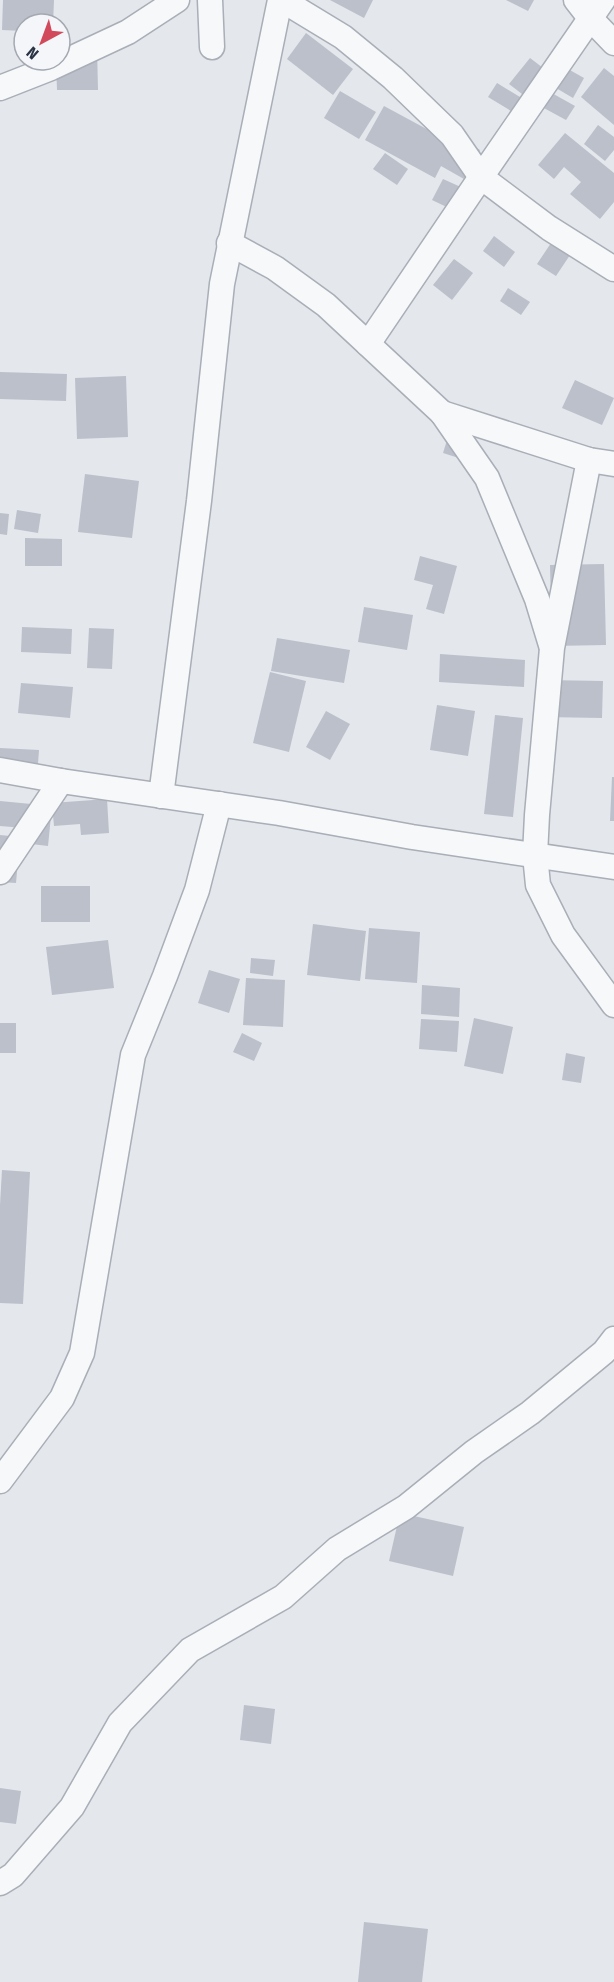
<svg xmlns="http://www.w3.org/2000/svg" width="614" height="1982" viewBox="0 0 614 1982" font-family="'Fira Sans Condensed',sans-serif">
<style>
.building{fill:#bbc0ca}
.lines{fill:none;stroke-linecap:round;stroke-linejoin:round}
.street-casing{stroke:#a9aeb7;stroke-width:27}
.street{stroke:#f7f8fa;stroke-width:24}
</style>
<rect width="100%" height="100%" fill="#e4e7ec"/>
<g class="building">
<polygon points="3,0 54,0 53,24 24,24 24,31 2,30"/>
<polygon points="330,0 373,0 364,18"/>
<polygon points="506,0 534,0 528,11"/>
<polygon points="306,33 353,69 333,95 287,59"/>
<polygon points="97,48 98,90 57,90 56,60 60,60 60,49"/>
<polygon points="530,58 547,71 526,97 509,84"/>
<polygon points="604,68 614,76 614,125 581,97"/>
<polygon points="568,69 584,78 573,98 556,88"/>
<polygon points="497,83 525,100 516,114 488,97"/>
<polygon points="340,91 376,112 359,139 324,118"/>
<polygon points="550,92 575,106 566,120 542,107"/>
<polygon points="384,106 447,140 451,134 480,150 464,179 441,166 435,178 365,140"/>
<polygon points="598,125 614,137 614,150 605,161 584,144"/>
<polygon points="565,133 614,173 614,202 600,219 570,194 581,182 564,167 554,179 538,165"/>
<polygon points="385,153 408,169 397,185 373,169"/>
<polygon points="443,179 463,188 453,210 432,200"/>
<polygon points="494,236 515,252 504,267 483,251"/>
<polygon points="553,240 572,252 556,276 537,264"/>
<polygon points="454,259 473,273 452,300 433,285"/>
<polygon points="508,288 530,302 521,315 500,301"/>
<polygon points="0,372 67,374 66,401 0,399"/>
<polygon points="126,376 128,437 77,439 75,378"/>
<polygon points="575,380 614,398 602,425 562,408"/>
<polygon points="448,437 462,459 443,453"/>
<polygon points="85,474 139,481 132,538 78,532"/>
<polygon points="17,510 41,514 38,533 14,529"/>
<polygon points="0,513 9,514 7,535 0,534"/>
<polygon points="25,538 62,539 62,566 25,566"/>
<polygon points="420,556 457,566 444,614 426,609 433,585 414,580"/>
<polygon points="604,564 606,645 552,646 550,565"/>
<polygon points="364,607 413,615 407,650 358,642"/>
<polygon points="22,627 72,629 71,654 21,652"/>
<polygon points="89,628 114,629 112,669 87,668"/>
<polygon points="277,638 350,650 344,683 271,671"/>
<polygon points="440,654 525,660 524,687 439,682"/>
<polygon points="270,672 306,681 289,752 253,743"/>
<polygon points="545,680 603,681 602,718 545,717"/>
<polygon points="21,683 73,687 70,718 18,713"/>
<polygon points="437,705 475,711 468,756 430,750"/>
<polygon points="326,711 350,724 330,760 306,747"/>
<polygon points="495,715 523,718 513,817 484,814"/>
<polygon points="0,748 39,750 37,777 0,774"/>
<polygon points="612,777 614,777 614,821 610,821"/>
<polygon points="107,799 109,833 81,835 80,824 54,826 52,803"/>
<polygon points="0,801 52,806 48,846 23,843 24,828 0,826"/>
<polygon points="0,835 20,837 16,883 0,882"/>
<rect x="41" y="886" width="49" height="36"/>
<polygon points="313,924 366,931 360,981 307,975"/>
<polygon points="369,928 420,932 417,983 365,979"/>
<polygon points="108,940 114,988 52,995 46,947"/>
<polygon points="251,958 275,960 273,976 250,973"/>
<polygon points="209,970 240,979 229,1013 198,1003"/>
<polygon points="246,978 285,980 283,1027 243,1025"/>
<polygon points="422,985 460,988 459,1017 421,1014"/>
<polygon points="474,1018 513,1027 503,1074 464,1066"/>
<polygon points="421,1019 459,1021 457,1052 419,1049"/>
<rect x="0" y="1023" width="16" height="30"/>
<polygon points="242,1033 262,1043 254,1061 233,1052"/>
<polygon points="566,1053 585,1057 581,1083 562,1080"/>
<polygon points="2,1170 30,1172 23,1304 0,1303 0,1205"/>
<polygon points="400,1513 464,1527 453,1576 389,1561"/>
<polygon points="244,1705 275,1709 271,1744 240,1740"/>
<polygon points="0,1788 21,1791 16,1824 0,1822"/>
<polygon points="364,1922 428,1929 422,1982 358,1982"/>
</g>
<g class="lines">
<g class="street-casing">
<g id="street">
<polyline points="210,0 212,47"/>
<polyline points="282,0 343,37 393,78 452,135 481,177 549,228 614,269"/>
<polyline points="576,0 590,18 614,43"/>
<polyline points="0,88 51,68 128,32 177,0"/>
<polyline points="229,243 275,268 326,305 442,413 487,478 537,599 551,645"/>
<polyline points="368,344 481,177 603,0"/>
<polyline points="442,413 589,460 614,464"/>
<polyline points="589,460 552,648 537,815 535,855 538,885 563,935 614,1005"/>
<polyline points="0,770 61,781 279,813 412,837 614,867"/>
<polyline points="161,796 199,501 222,284 280,0"/>
<polyline points="0,872 61,781"/>
<polyline points="0,1481 62,1398 82,1353 133,1055 165,976 197,890 219,804"/>
<polyline points="0,1883 13,1875 72,1807 120,1723 190,1650 283,1597 337,1549 406,1507 474,1452 530,1413 604,1352 614,1339"/>
</g>
</g>
<use href="#street" class="street"/>
</g>
<g transform="translate(42 42) rotate(221)"><circle r="28" fill="#f4f6f9" stroke="#a4a8b1" stroke-width="1.5"/>
<path d="M0-4.5L10 22L0 15L-10 22Z" fill="#d1495b"/>
<text y="-9" font-size="16" font-weight="bold" text-anchor="middle" fill="#2b3445">N</text>
</g>
</svg>
